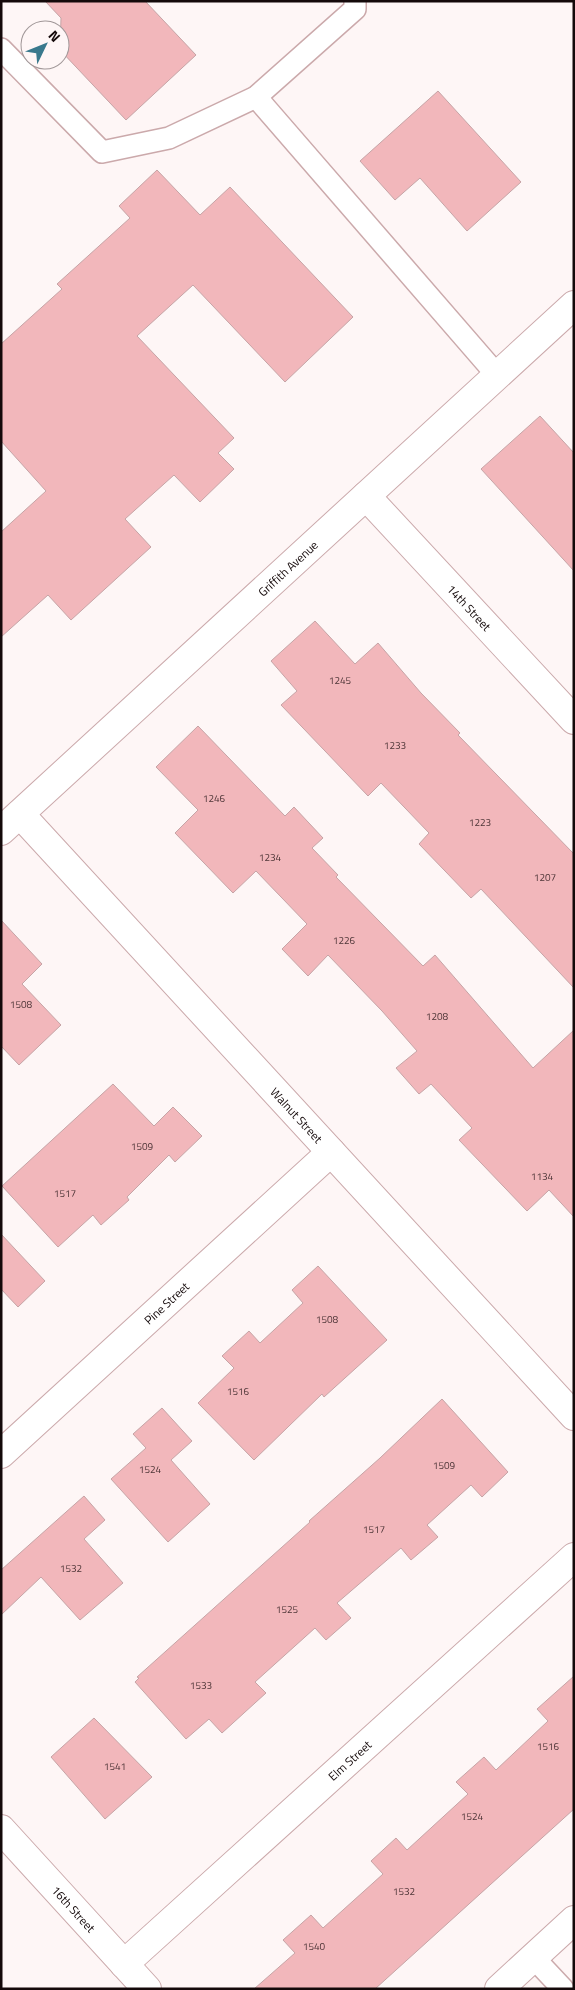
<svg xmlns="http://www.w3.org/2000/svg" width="575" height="1990" viewBox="0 0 575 1990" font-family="'Titillium Web',sans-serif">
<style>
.building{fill:#f2b7bb;stroke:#c6a4a6}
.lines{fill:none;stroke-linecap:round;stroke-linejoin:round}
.service-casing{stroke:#cba9ab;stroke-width:24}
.minor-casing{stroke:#cba9ab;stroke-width:30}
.tertiary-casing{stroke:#cba9ab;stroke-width:30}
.service{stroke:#fff;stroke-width:21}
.minor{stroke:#fff;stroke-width:28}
.tertiary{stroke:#fff;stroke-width:28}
.labels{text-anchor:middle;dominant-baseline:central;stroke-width:4.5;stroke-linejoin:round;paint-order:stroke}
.number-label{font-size:10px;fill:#4c3436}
.street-label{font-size:12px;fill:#14090a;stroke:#fef6f6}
</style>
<rect width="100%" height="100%" fill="#fef6f6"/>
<g class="building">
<polygon points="45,1 145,1 196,55 126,120 60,50 61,18"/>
<polygon points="438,91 521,182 467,231 420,178 395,200 360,161"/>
<polygon points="157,170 200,215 230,187 353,317 285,382 193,285 137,336 234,438 218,453 234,469 200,502 174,475 125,519 151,547 71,620 48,595 1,637 1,532 46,491 1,441 1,344 62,289 57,284 130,218 119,206"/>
<polygon points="540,416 574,453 574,571 481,469"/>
<polygon points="315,621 355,664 378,643 421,693 460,733 458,735 574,854 574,988 481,889 471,898 419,844 429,833 381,783 368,796 281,705 297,691 271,661"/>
<polygon points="198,726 285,816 294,807 323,838 312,848 338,875 336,877 423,966 435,955 533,1068 574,1030 574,1217 549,1190 527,1211 459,1140 472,1128 431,1084 419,1094 396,1068 417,1051 382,1011 328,955 308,976 282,949 307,924 256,871 233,893 175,833 198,810 156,767"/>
<polygon points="1,920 42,964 22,984 61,1025 19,1065 1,1046"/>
<polygon points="113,1084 154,1126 173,1107 202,1136 175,1162 169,1155 127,1197 129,1200 101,1225 93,1215 58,1247 2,1186"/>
<polygon points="1,1234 45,1281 18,1307 1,1289"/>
<polygon points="318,1266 387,1340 324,1397 322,1394 254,1460 198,1403 234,1368 222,1356 249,1331 260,1343 303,1303 292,1290"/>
<polygon points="442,1399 508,1472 482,1497 471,1485 427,1525 438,1537 411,1560 401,1548 337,1603 351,1618 326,1640 315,1628 255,1682 266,1693 222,1733 209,1719 186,1739 135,1682 139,1678 137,1677 310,1522 309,1521 380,1458"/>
<polygon points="162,1408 192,1441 171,1460 210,1504 168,1542 111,1479 146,1448 133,1434"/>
<polygon points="84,1496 105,1520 84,1539 123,1583 80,1620 41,1577 1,1615 1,1570"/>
<polygon points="574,1676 574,1809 375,1989 254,1989 295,1953 283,1940 311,1915 323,1928 383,1874 371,1861 396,1838 407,1850 468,1794 456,1782 484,1757 496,1770 548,1721 537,1709"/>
<polygon points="94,1718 152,1777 105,1819 51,1757"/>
</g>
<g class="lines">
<g class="service-casing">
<g id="service">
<polyline points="1,49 102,152 169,138 256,97 355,9 355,1"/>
<polyline points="256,97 497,375"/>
<polyline points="533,1957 563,1989"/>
</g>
</g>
<g class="minor-casing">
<g id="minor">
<path id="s1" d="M366 496 574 720"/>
<path id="s2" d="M20 814 574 1416"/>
<path id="s3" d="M1 1454 331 1152"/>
<path id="s4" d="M1 1829 147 1989"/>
<path id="s5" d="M124 1964 574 1557"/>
</g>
</g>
<g class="tertiary-casing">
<g id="tertiary">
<path id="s6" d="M1 831 574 305"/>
<polyline points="499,1989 574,1920"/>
</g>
</g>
<use href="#service" class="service"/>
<use href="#minor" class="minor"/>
<use href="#tertiary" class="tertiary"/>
</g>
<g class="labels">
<g class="number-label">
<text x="340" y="680">1245</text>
<text x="395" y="745">1233</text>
<text x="214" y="798">1246</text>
<text x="480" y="822">1223</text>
<text x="270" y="857">1234</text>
<text x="545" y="877">1207</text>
<text x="344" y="940">1226</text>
<text x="21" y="1004">1508</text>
<text x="437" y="1016">1208</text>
<text x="142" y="1146">1509</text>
<text x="542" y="1176">1134</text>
<text x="65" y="1193">1517</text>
<text x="327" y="1319">1508</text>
<text x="238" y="1391">1516</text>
<text x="444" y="1465">1509</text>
<text x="150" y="1469">1524</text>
<text x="374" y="1529">1517</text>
<text x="71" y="1568">1532</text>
<text x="287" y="1609">1525</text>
<text x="201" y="1685">1533</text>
<text x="548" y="1746">1516</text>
<text x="115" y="1766">1541</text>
<text x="472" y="1816">1524</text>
<text x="404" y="1891">1532</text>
<text x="314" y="1946">1540</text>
</g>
<g class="street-label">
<text stroke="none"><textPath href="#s6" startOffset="389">Griffith Avenue</textPath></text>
<text stroke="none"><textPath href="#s1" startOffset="152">14th Street</textPath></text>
<text stroke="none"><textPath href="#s2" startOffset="409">Walnut Street</textPath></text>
<text stroke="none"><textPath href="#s3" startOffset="224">Pine Street</textPath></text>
<text stroke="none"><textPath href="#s5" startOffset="304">Elm Street</textPath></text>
<text stroke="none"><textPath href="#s4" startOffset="108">16th Street</textPath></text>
</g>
</g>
<rect width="575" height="1990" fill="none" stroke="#14090a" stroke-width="5"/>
<g transform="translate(45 45) rotate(47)"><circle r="24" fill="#fef6f6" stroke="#a09798"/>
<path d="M0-4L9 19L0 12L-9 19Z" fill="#39798d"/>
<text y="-8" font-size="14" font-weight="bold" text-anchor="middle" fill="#14090a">N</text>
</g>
</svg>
